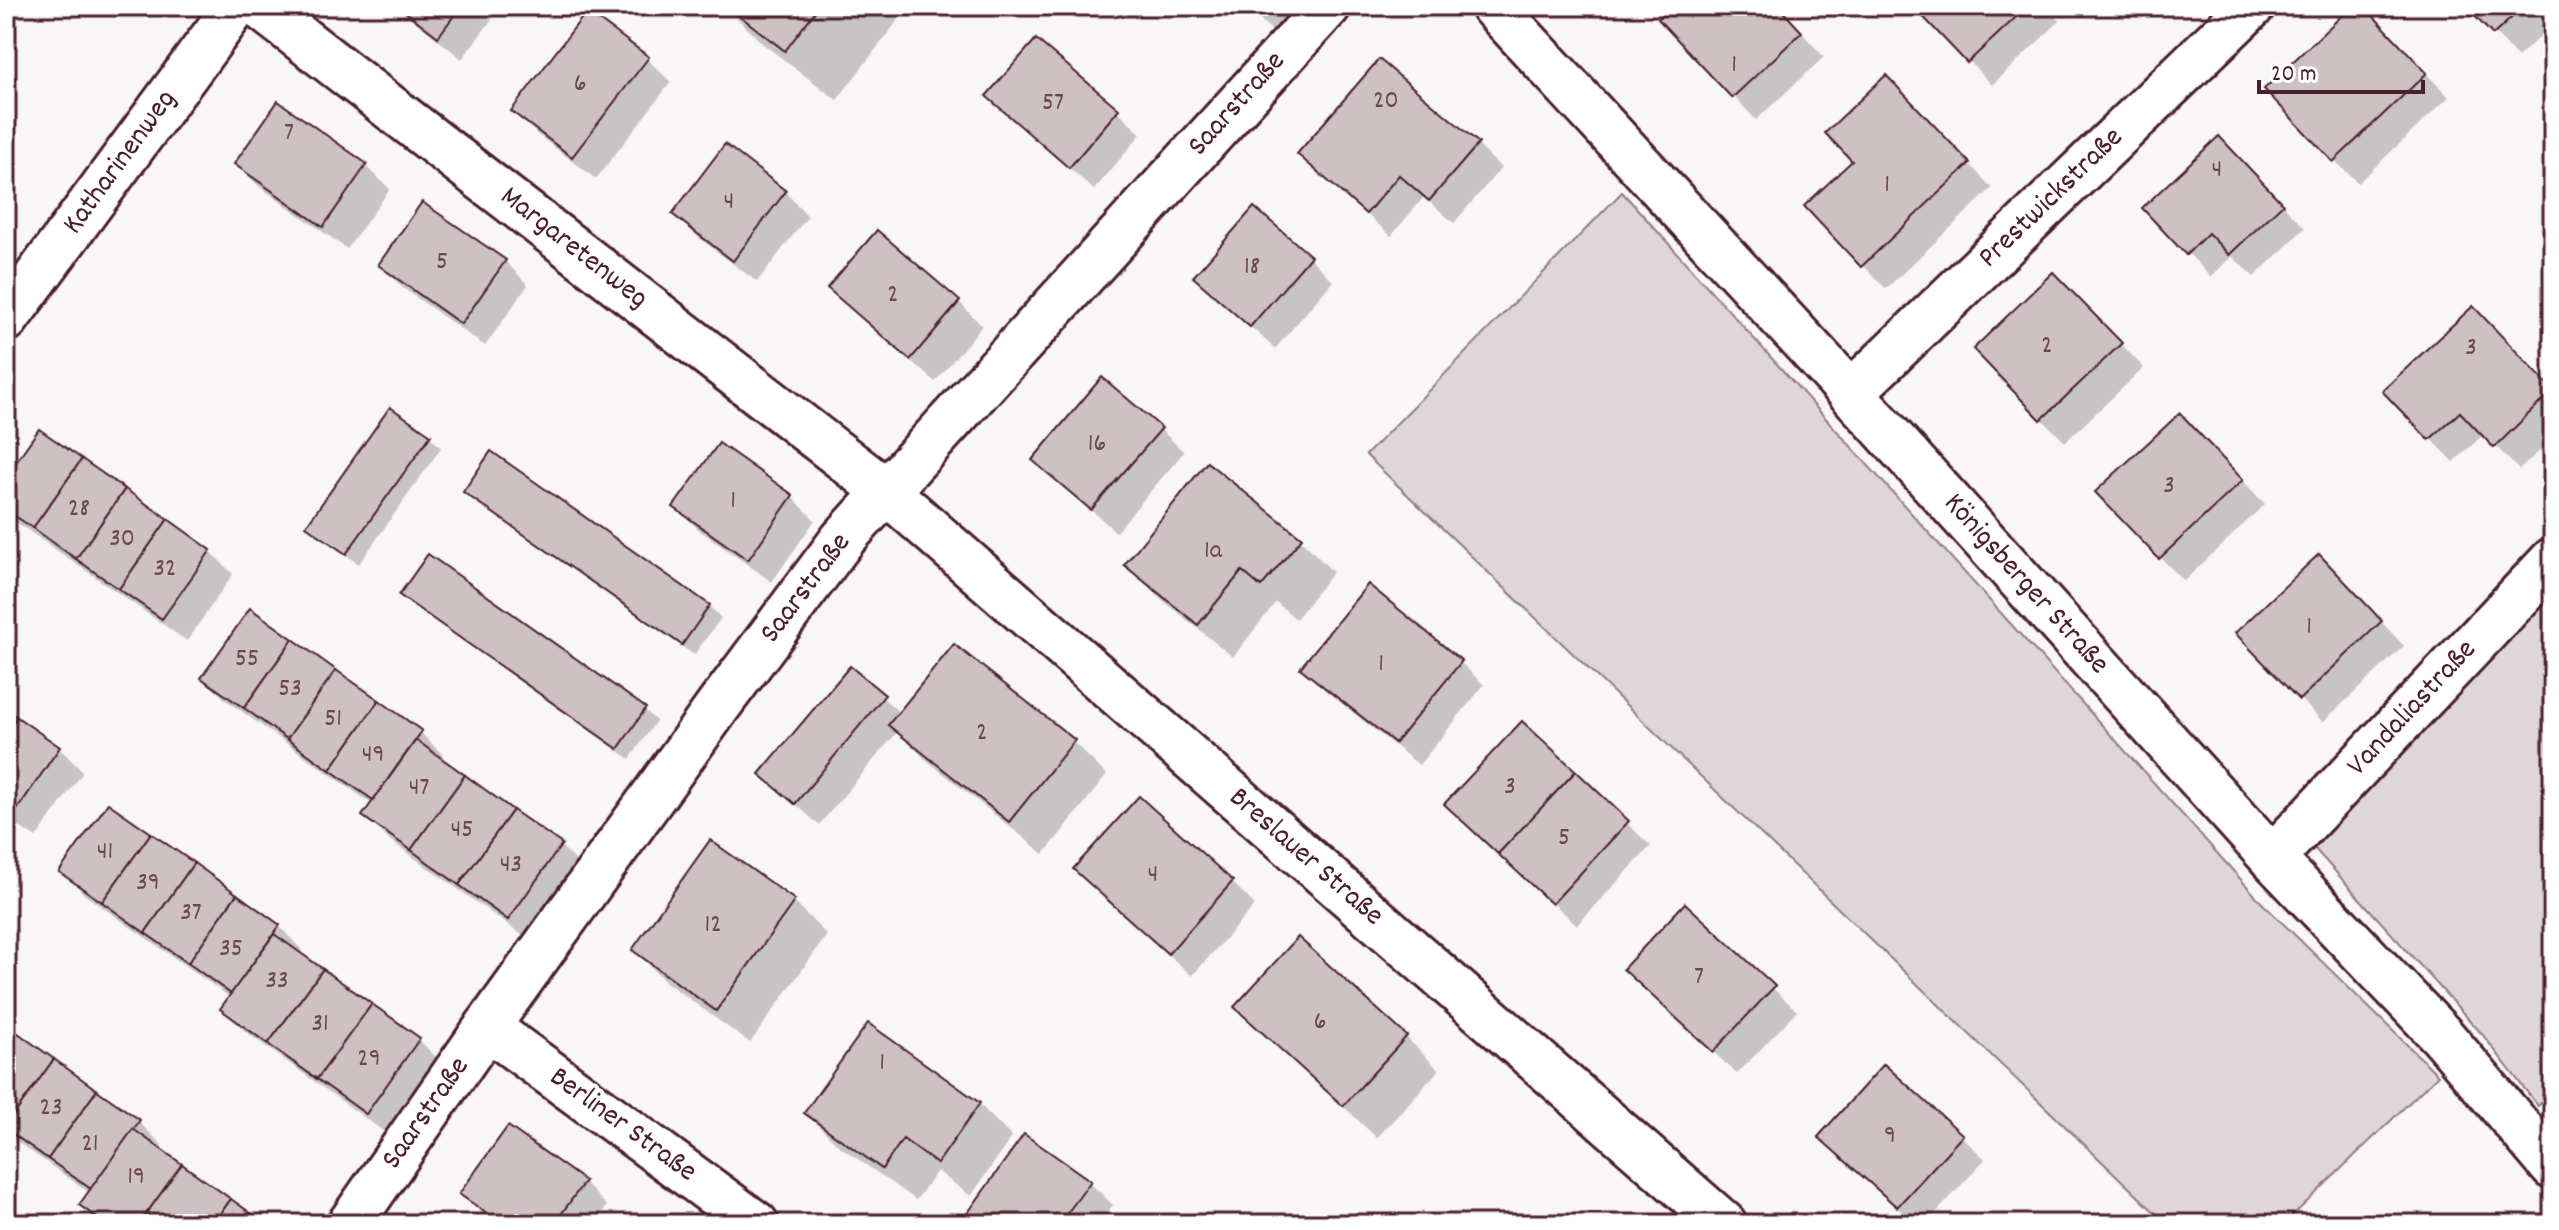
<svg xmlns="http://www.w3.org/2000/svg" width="2559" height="1230" viewBox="0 0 2559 1230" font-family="Dekko,sans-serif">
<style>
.green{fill:#ded6d9;stroke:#947a82;stroke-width:2}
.shadow{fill:#0003}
.building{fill:#cdc1c4;stroke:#4a1f2b;stroke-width:2}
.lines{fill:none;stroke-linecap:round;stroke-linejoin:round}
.street-casing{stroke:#4a1f2b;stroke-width:50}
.street{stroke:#fff;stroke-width:44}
.labels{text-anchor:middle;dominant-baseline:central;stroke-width:8;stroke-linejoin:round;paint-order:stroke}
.number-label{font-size:26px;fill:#6b4851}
.street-label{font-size:30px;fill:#4a1f2b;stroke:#fff}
</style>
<rect width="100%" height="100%" fill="#f8f6f7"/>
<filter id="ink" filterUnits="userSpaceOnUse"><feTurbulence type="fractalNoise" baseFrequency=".0125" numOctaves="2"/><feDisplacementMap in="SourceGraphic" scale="16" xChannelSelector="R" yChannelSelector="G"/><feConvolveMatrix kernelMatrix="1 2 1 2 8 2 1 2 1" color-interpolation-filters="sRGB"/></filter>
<g filter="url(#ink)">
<g class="green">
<polygon points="1622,192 2262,903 2438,1075 2284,1224 2167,1224 1366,455"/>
<polygon points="2553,594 2553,1091 2538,1106 2482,1034 2314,848"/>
</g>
<g class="shadow">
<polygon points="396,6 502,6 462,59"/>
<polygon points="725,6 909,6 837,100 763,44"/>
<polygon points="1244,6 1312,6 1283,40"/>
<polygon points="1675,6 1777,6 1824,57 1756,120 1661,20"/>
<polygon points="1916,6 2046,6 2060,21 1992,85"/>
<polygon points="2355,6 2361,6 2449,97 2358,183 2334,160"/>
<polygon points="2468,6 2553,6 2553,24 2518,57"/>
<polygon points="1037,41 1118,111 1141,134 1094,190 989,96"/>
<polygon points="647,59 671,82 596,179 537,134 514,111"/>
<polygon points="1380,62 1478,145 1501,168 1454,223 1424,197 1391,236 1300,154"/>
<polygon points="1909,101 1992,188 1886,289 1806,206 1855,161"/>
<polygon points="278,104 366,166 390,189 347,249 260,187 236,164"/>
<polygon points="2242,162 2305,228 2254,277 2232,256 2211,277 2145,208"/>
<polygon points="785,192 808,216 757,282 698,237 675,214"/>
<polygon points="877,233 959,302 982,326 935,382 829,288"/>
<polygon points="1310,258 1333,281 1275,349 1196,277"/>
<polygon points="505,261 528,285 485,346 403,288 380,265"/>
<polygon points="2077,298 2144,368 2065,442 2042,419"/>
<polygon points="2496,332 2553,392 2553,438 2519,470 2484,434 2454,462 2385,391"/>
<polygon points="1160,429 1184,452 1116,532 1035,460"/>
<polygon points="429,436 441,448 359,564 320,537 308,526"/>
<polygon points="2203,439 2265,504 2184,581 2160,557"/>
<polygon points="720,446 792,497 815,520 772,582 699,530 676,507"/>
<polygon points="492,454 709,606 721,618 694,655 477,503 466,492"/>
<polygon points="6,479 210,551 233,574 187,641 16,522 6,513"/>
<polygon points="1300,539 1333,572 1296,619 1276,602 1233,657 1160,598 1127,565"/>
<polygon points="428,557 645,710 656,721 630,759 413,606 401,594"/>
<polygon points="2342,580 2404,646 2323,722 2300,699"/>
<polygon points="251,611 421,733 444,756 441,761 561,846 584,869 532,942 388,839 364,815 372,804 227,701 203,678"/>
<polygon points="1460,662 1484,685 1419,765 1326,691 1303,668"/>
<polygon points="850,669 900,713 1073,742 1107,775 1044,854 924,758 898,731 819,825 762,774"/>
<polygon points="6,711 59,748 83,772 36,838 6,818"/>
<polygon points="1522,724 1651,846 1577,925 1470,827"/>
<polygon points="711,843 794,902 827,935 750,1043 667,983 634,950"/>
<polygon points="62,871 279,926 302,950 299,954 419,1040 442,1063 390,1136 246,1032 222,1009 231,998 85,895"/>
<polygon points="1232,882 1255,905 1192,976 1100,892"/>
<polygon points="1685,906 1797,1011 1737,1074 1649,992"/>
<polygon points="1237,1007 1406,1037 1439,1070 1377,1138"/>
<polygon points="6,1028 139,1122 162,1145 158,1150 262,1224 101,1224 82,1205 90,1193 6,1134"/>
<polygon points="979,1104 1012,1137 971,1196 937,1171 916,1200 839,1146 806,1113"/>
<polygon points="1961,1136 1985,1159 1926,1224 1916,1224 1844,1160"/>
<polygon points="584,1182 607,1206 594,1224 494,1224 461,1194"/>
<polygon points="1089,1182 1113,1205 1099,1224 967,1224"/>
</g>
<g class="building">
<polygon points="398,6 461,6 438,37"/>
<polygon points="727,6 819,6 785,51"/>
<polygon points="1672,6 1778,6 1802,32 1732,98 1658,19"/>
<polygon points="1913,6 2028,6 1967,63"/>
<polygon points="2352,6 2364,6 2427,73 2333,162 2264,89"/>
<polygon points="2465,6 2524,6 2493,35"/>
<polygon points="587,11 649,57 572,157 511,111"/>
<polygon points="1036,39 1119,109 1069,168 986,96"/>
<polygon points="1379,59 1479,143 1429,201 1399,175 1366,214 1297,154"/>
<polygon points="1886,75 1970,163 1861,267 1804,206 1852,161 1825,133"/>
<polygon points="278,101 367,164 323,227 234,164"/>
<polygon points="2219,136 2283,204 2229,255 2208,233 2186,255 2142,208"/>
<polygon points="725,144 786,191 733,261 672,214"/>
<polygon points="422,202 506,260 461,324 378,265"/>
<polygon points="1254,207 1311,256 1250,327 1193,277"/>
<polygon points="877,230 960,301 910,360 827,288"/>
<polygon points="2053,272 2122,343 2041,420 1973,349"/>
<polygon points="2473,306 2553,390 2494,448 2460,412 2429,440 2382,391"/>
<polygon points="1102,377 1162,428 1091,510 1032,460"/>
<polygon points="390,407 431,435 346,554 306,526"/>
<polygon points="2180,413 2243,480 2159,559 2095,492"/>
<polygon points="39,429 82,459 33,528 6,510 6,476"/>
<polygon points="719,443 793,495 748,560 673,507"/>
<polygon points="491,451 710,605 682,645 463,492"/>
<polygon points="82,459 125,489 76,559 33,528"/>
<polygon points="1207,462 1302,538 1261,587 1242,571 1198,625 1124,565"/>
<polygon points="125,489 168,519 119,589 76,559"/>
<polygon points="168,519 211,550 162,619 119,589"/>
<polygon points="428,554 646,708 618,749 399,595"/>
<polygon points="2319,554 2382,621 2299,700 2235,633"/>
<polygon points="1368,584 1462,661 1395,743 1300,668"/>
<polygon points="250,608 293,639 244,708 201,678"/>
<polygon points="293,639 336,670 287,739 244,708"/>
<polygon points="954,644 1075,740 1009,822 888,725"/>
<polygon points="850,666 885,695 795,804 759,774"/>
<polygon points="336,670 379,700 330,770 287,739"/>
<polygon points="379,700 422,731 373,800 330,770"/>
<polygon points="6,710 17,717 6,733"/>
<polygon points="17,717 60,747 12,817 6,813 6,733"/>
<polygon points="1522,721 1576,771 1498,854 1444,804"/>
<polygon points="416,740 465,775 411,850 362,816"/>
<polygon points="1576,771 1629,821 1552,904 1498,854"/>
<polygon points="465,775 513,810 459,885 411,850"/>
<polygon points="1139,796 1233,881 1168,954 1073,869"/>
<polygon points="108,803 151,833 102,902 59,872"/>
<polygon points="513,810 562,844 508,920 459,885"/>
<polygon points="151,833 194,863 145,933 102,902"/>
<polygon points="710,840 795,900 716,1011 632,950"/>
<polygon points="194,863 237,894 188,963 145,933"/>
<polygon points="237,894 280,925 231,994 188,963"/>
<polygon points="1685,903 1775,986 1713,1052 1623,969"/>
<polygon points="274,934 323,969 268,1044 220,1009"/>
<polygon points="1298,937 1407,1036 1343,1106 1234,1007"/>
<polygon points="323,969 372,1004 317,1079 268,1044"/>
<polygon points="372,1004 420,1038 366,1114 317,1079"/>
<polygon points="868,1023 980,1103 937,1164 903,1139 882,1169 804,1113"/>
<polygon points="11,1028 54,1059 6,1126 6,1035"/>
<polygon points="54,1059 97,1090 48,1159 6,1129 6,1126"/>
<polygon points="1884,1064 1963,1135 1897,1207 1818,1137"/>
<polygon points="97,1090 140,1120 91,1189 48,1159"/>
<polygon points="508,1126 585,1181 554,1224 502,1224 459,1194"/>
<polygon points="133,1129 182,1164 139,1224 106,1224 79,1205"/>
<polygon points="1024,1134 1091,1181 1059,1224 966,1224 962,1221"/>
<polygon points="182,1164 231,1199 213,1224 139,1224"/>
<polygon points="231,1199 266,1224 213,1224"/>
</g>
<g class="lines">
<g class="street-casing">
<g id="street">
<polyline points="259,6 887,492 1724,1224"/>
<polyline points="1493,6 1851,393 2272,858 2442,1036 2553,1167"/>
<polyline points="6,319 236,6"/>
<polyline points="1851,393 2252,6"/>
<polyline points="2272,858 2553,560"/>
<polyline points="487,1027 756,1224"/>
<polyline points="350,1224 487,1027 719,705 843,539 1328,6"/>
</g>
</g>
<use href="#street" class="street"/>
</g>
</g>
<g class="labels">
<g class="number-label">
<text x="1734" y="65">1</text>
<text x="580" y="84">6</text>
<text x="1386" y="101">20</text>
<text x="1053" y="103">57</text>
<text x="289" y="133">7</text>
<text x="2217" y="170">4</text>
<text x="1887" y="185">1</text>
<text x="729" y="202">4</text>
<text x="442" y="262">5</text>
<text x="1252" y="267">18</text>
<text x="893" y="295">2</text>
<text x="2047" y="346">2</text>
<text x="2471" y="348">3</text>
<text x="1097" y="444">16</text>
<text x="2169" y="486">3</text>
<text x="733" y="501">1</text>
<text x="79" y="509">28</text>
<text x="122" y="539">30</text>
<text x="1213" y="551">1a</text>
<text x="165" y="569">32</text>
<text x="2309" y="627">1</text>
<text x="247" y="659">55</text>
<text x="1381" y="664">1</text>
<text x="290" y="689">53</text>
<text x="333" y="719">51</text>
<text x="982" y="733">2</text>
<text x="373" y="755">49</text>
<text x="1510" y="787">3</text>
<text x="419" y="788">47</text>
<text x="462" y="830">45</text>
<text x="1564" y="838">5</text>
<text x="105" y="852">41</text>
<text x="511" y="865">43</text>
<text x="1153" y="875">4</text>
<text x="148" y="883">39</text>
<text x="191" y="913">37</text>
<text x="713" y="925">12</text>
<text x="231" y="949">35</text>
<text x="1699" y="977">7</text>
<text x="277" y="981">33</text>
<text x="1320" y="1022">6</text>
<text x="320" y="1024">31</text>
<text x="369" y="1059">29</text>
<text x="882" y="1063">1</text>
<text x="51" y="1108">23</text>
<text x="1890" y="1136">9</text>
<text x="90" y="1144">21</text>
<text x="136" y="1177">19</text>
</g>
<g class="street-label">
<text transform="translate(1238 105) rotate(-48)">Saarstraße</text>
<text transform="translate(121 163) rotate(-54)">Katharinenweg</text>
<text transform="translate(2052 199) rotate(-44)">Prestwickstraße</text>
<text transform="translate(573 249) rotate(38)">Margaretenweg</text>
<text transform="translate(2025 585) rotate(48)">Königsberger Straße</text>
<text transform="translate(807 589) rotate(-53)">Saarstraße</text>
<text transform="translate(2413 709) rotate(-47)">Vandaliastraße</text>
<text transform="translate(1305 858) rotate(41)">Breslauer Straße</text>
<text transform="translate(427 1114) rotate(-55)">Saarstraße</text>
<text transform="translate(622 1126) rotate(36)">Berliner Straße</text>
</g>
</g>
<rect width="2559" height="1230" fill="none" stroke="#fff" stroke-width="32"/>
<rect x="16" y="16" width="2527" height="1198" fill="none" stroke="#4a1f2b" stroke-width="3" filter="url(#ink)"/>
<path d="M2259 80v12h164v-12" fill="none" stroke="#4a1f2b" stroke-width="4"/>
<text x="2271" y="80" font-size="24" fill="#4a1f2b" stroke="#ffffff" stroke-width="6" paint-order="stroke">20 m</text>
</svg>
